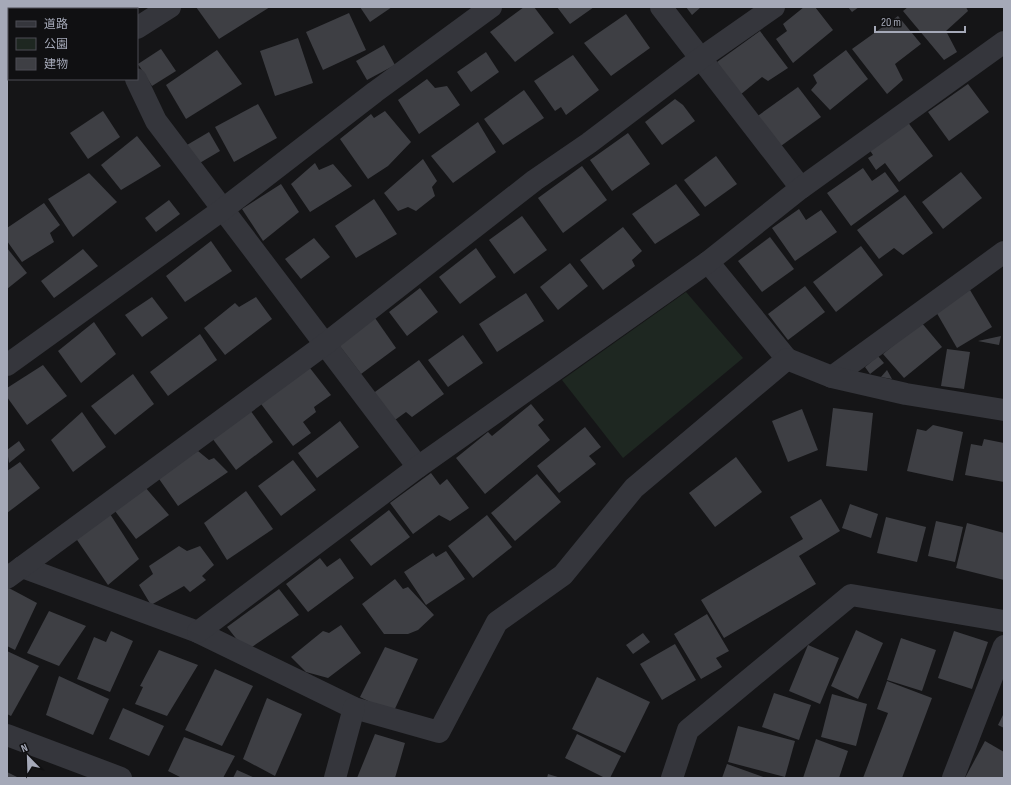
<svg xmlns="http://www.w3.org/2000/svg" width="1011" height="785" viewBox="0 0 1011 785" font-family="'Sofia Sans Condensed','Noto Sans JP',sans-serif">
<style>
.green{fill:#1e2721}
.building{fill:#3e3f44}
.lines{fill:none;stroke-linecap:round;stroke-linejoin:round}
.street{stroke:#35363c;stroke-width:22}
</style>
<rect width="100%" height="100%" fill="#151517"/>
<polygon class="green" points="686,292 743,358 623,458 562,380"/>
<g class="building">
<polygon points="196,7 270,7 219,39"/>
<polygon points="360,7 392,7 370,22"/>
<polygon points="524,7 534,7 554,33 515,62 490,32"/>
<polygon points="557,7 594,7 570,24"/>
<polygon points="686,7 701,7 692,15"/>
<polygon points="804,7 815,7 833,30 793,63 776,39 787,31 783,24"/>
<polygon points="848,7 859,7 852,12"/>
<polygon points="908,7 966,7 968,11 946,31 957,52 944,60 903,11"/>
<polygon points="349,13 366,50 323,70 306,32"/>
<polygon points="626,14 650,48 611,76 584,43"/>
<polygon points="898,16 921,44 895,64 903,80 887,94 852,49"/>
<polygon points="760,31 788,68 768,81 762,77 740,95 717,62"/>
<polygon points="298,38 313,83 275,96 260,51"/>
<polygon points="384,45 395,65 367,80 356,61"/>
<polygon points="161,49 176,71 152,86 138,64"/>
<polygon points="217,50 242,84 186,119 166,85"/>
<polygon points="846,50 868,79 830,110 811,90 817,83 813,75"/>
<polygon points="486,52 499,72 471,92 457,72"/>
<polygon points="573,55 599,90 566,115 561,107 555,111 534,81"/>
<polygon points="427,79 435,88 447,86 460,105 419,134 398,100"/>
<polygon points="968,84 989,112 949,141 928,112"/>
<polygon points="798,87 821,117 774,151 752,120"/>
<polygon points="524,90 544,118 503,145 484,119"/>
<polygon points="675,99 683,105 695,121 662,145 645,122"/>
<polygon points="258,104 277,138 234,162 215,127"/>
<polygon points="103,111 120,137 88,159 70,133"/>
<polygon points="385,111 411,142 388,166 368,179 340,139 371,114 374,118"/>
<polygon points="907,121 933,156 899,182 885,163 876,170 868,158 873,155 869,149"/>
<polygon points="478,122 496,152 453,183 431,156"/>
<polygon points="209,132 220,151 198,164 187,145"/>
<polygon points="628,133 650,164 612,191 590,160"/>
<polygon points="137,136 161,166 121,190 101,165"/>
<polygon points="716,156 737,184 705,207 684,180"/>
<polygon points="423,159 437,181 432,187 435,196 416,211 408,207 398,211 384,193"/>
<polygon points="315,163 319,170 333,164 352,186 310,212 291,184"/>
<polygon points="582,166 607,200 563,233 538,198"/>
<polygon points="863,168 872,181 885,172 899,191 851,226 827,193"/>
<polygon points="961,172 982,198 943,229 922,202"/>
<polygon points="89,173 117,202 73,237 48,199"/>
<polygon points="281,184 299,212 263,241 242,209"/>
<polygon points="676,184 700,215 655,244 632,214"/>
<polygon points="905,195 933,233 903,255 894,248 879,259 857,230"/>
<polygon points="374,199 397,234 356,258 335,226"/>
<polygon points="169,200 180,214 156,232 145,218"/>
<polygon points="44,203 60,225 50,233 54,242 22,262 7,241 7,228"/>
<polygon points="799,209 806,220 821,210 837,232 795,261 772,228"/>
<polygon points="522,216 547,250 514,274 489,240"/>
<polygon points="623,227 642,251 632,260 635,266 603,290 580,260"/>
<polygon points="770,237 794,269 762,292 738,261"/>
<polygon points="314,238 330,257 301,279 285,259"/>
<polygon points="211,241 232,271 185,302 166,276"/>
<polygon points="861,246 883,275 836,312 813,282"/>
<polygon points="7,248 27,273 7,289"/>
<polygon points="476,248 496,277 460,304 439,277"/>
<polygon points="83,249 98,266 54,298 41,281"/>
<polygon points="570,263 588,286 558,310 540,287"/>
<polygon points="805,286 825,312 788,340 768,314"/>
<polygon points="420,288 438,312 407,336 389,312"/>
<polygon points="970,290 992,327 957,348 935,310"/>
<polygon points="526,293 544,321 497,352 479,324"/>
<polygon points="152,297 168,318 142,337 125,315"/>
<polygon points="256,297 272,319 225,355 204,328 235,303 239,307"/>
<polygon points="375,318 396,348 361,374 339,345"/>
<polygon points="94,322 116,354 81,383 58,351"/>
<polygon points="921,322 942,347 904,378 883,354"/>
<polygon points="200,334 217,360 168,396 150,372"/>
<polygon points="463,335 483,363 448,387 428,360"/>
<polygon points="1001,336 999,345 978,341"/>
<polygon points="947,349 970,352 964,389 941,386"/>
<polygon points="878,356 884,363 870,374 865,367"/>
<polygon points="419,360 444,394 412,417 406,412 388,425 368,397"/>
<polygon points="306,363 331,395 314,407 316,412 303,422 311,433 293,446 258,400"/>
<polygon points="43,365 67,396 27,425 7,397 7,388"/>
<polygon points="887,370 892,379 881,377"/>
<polygon points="133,374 154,404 115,435 91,406"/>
<polygon points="531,404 544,420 538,425 550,440 485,494 456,458 488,432 492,436"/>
<polygon points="833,408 873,413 867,471 826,466"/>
<polygon points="802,409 818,450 788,462 772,421"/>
<polygon points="250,410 273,442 236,470 212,438"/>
<polygon points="82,412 106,447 73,472 51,440"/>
<polygon points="340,421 359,447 317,478 298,453"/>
<polygon points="933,425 963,432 953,481 907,471 917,429 926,431"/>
<polygon points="585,427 601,447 589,456 596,464 559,493 537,466"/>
<polygon points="984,439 1004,443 1004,482 965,475 971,444 982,446"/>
<polygon points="19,441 25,450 9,463 7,450"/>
<polygon points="198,451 209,460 214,458 228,472 178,506 157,476"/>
<polygon points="736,457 762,492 715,527 689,493"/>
<polygon points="293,460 316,490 281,516 258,486"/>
<polygon points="20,462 40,488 7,513 7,471"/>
<polygon points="431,473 440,485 447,479 469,508 450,521 439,515 413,534 390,503"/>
<polygon points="537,474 561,502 515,541 491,513"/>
<polygon points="145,487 169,515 136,539 115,511"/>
<polygon points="246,491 273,529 227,560 204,523"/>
<polygon points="821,499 840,531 799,556 816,584 724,638 701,600 803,539 790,517"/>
<polygon points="850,504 878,514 871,538 842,528"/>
<polygon points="389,510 410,537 371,566 350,540"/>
<polygon points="110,514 139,559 108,585 75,537"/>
<polygon points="487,515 512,547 473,578 448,546"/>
<polygon points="886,517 926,527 917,562 877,553"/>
<polygon points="936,521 963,527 955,562 928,556"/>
<polygon points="967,523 1004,533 1004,580 956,568"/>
<polygon points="179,546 187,551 200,546 214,565 202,576 206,580 190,592 184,586 151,605 139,585 153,574 149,566"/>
<polygon points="446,551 465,579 426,605 404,572 433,553 436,557"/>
<polygon points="320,558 327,567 340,558 354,578 308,612 286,584"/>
<polygon points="395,579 403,589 408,587 434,615 418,630 408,634 384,634 362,604"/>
<polygon points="7,587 37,603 15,650 7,646"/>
<polygon points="279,589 299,615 246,651 227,627"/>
<polygon points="49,611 86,626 59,666 27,653"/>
<polygon points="707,614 729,651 716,658 722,667 701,679 674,634"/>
<polygon points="341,625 361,653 328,678 306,672 291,657 323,631 329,633"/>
<polygon points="856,630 883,643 858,699 831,686"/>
<polygon points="111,631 133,641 110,692 77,679 94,637 106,642"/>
<polygon points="954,631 988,642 972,689 938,678"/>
<polygon points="643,633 650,642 633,654 626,645"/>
<polygon points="901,638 936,650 922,691 887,680"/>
<polygon points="675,644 696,680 662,700 640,664"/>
<polygon points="808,645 839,658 820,704 789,691"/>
<polygon points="385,647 418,659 393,713 360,697"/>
<polygon points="159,650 198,665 167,716 135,704 143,687 140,686"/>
<polygon points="7,651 39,666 11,716 7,714"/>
<polygon points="215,669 253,686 222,746 185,730"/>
<polygon points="59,676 109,699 93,735 46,715"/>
<polygon points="597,677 650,702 625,753 572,729"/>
<polygon points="887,681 932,698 902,778 863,778 888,713 877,709"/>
<polygon points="774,693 811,705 799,740 762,727"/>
<polygon points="832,694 867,704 856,746 821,737"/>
<polygon points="267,698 302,714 275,776 243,759"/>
<polygon points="123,708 164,726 149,756 109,739"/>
<polygon points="1004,713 1004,728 998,725"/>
<polygon points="738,726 795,741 785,777 728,762"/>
<polygon points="375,734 405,743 395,778 357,778"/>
<polygon points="577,734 621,756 610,778 605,778 565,758"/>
<polygon points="184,737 235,756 223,778 182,778 168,771"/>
<polygon points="816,739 848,751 839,778 803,778"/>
<polygon points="985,741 1004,752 1004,778 965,778"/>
<polygon points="727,764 766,778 722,778"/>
<polygon points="237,770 255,778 233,778"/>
<polygon points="7,772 19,778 7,778"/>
<polygon points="548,774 561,778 547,778"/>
</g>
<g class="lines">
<g class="street">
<polyline points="99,7 100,9"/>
<polyline points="661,7 801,188"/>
<polyline points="137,28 170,7"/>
<polyline points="136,79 156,121 418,467"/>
<polyline points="708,262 787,359"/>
<polyline points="7,365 222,210 375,92 491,7"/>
<polyline points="832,377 1004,252"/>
<polyline points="22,567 198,632 354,708 439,732 497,622 563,575 634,488 787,359 832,377 906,394 1004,410"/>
<polyline points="7,578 324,345 535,180 589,143 701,58 774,7"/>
<polyline points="198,632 418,467 708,262 801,188 1004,42"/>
<polyline points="7,735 121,778"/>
<polyline points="335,778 354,708"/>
<polyline points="672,778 688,730 851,595 1004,621"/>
<polyline points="953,778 1004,646"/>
</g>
</g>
<rect width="1011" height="785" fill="none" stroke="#a5a9b8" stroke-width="16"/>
<rect x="8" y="8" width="130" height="72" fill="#101012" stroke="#4c4d54"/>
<rect x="16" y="21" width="20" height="6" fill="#35363c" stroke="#4c4d54"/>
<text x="44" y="28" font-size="12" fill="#a5a9b8">道路</text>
<rect x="16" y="38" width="20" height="12" fill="#1e2721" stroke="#4c4d54"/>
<text x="44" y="48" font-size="12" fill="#a5a9b8">公園</text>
<rect x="16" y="58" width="20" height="12" fill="#3e3f44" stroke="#4c4d54"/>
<text x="44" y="68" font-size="12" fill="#a5a9b8">建物</text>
<g transform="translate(28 757) rotate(337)" stroke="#101012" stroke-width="3" paint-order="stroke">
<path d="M0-3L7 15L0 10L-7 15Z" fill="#a5a9b8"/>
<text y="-6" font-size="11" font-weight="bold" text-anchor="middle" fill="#a5a9b8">N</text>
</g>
<path d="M875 26v6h90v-6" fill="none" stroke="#a5a9b8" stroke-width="2"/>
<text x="881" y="26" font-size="12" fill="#a5a9b8" stroke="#101012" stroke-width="3" paint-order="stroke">20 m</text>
</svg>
